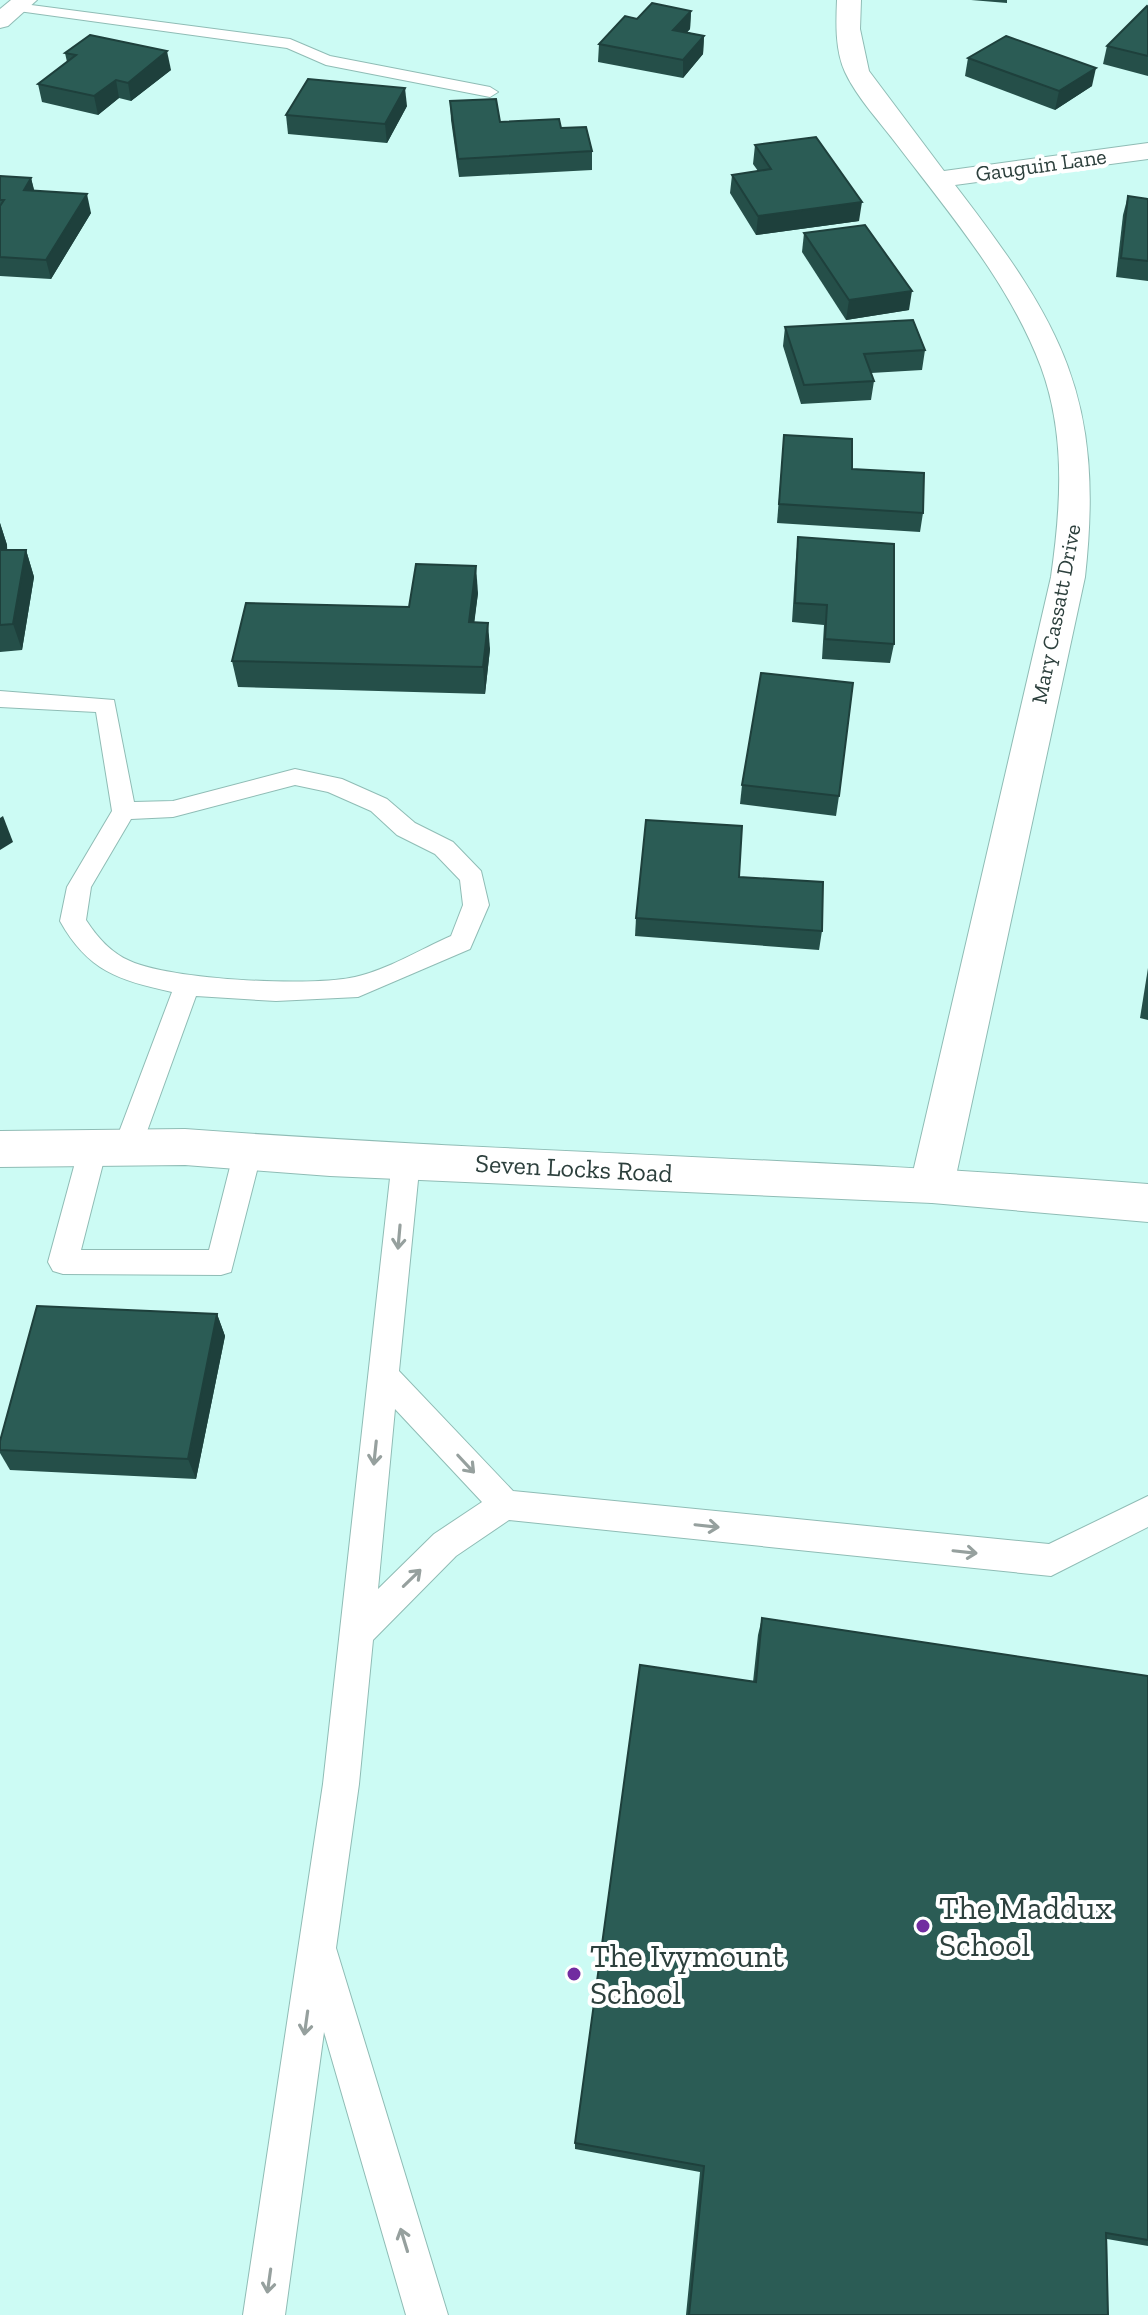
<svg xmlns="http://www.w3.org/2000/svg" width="1148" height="2315" viewBox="0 0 1148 2315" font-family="'Zilla Slab',serif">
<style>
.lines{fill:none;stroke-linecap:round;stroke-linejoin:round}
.lane-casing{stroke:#8fbcb5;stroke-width:2}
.street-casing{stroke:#8fbcb5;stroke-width:2}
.secondary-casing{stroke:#8fbcb5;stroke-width:2}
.lane{fill:#fff;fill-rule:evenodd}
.street{fill:#fff;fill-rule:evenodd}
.secondary{fill:#fff;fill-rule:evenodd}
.wall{fill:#254f49}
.shaded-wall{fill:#1e403c}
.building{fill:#2b5c55;stroke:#1e403c;stroke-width:2}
.oneway{stroke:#96a09e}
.poi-dot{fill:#712ca0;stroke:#fff;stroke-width:3}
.labels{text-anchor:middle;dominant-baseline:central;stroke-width:8;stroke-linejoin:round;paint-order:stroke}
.far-street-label{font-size:22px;fill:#2d403d;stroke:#fff}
.street-label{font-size:26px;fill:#2d403d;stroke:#fff}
.near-poi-label{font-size:32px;fill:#2d403d;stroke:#fff;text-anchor:start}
</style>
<rect width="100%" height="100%" fill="#ccfbf4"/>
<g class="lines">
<g class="lane-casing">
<g id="lane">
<polygon points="16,3 290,39 330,56 490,87 498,92 490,97 326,65 287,48 11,10 11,4"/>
<path d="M0 691 114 700 134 802 173 801 295 769 342 779 387 799 415 823 453 842 481 871 489 905 470 949 358 997 276 1001 196 996 141 1148 137 1156 127 1159 117 1156 113 1148 172 992C118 980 88 971 60 921L67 887 112 811 96 712 0 707ZM295 785 328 792 371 811 397 835 435 854 460 880 463 905 451 936C421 949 387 970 355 977 311 987 171 980 130 961 111 953 97 937 86 920L91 887 131 819 173 817Z"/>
<polygon points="93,1137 103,1140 107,1148 81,1250 209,1250 234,1151 238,1143 248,1140 258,1143 262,1151 231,1272 221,1275 63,1274 53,1271 48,1262 79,1148 83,1140"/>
<path d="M406 1149 416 1152 420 1160 399 1371 513 1491 1049 1544 1148 1496V1527L1051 1576 509 1520 456 1556 373 1640 359 1784 336 1948 448 2315H406L324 2032 285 2315H243L323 1784 392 1160 396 1152ZM395 1409 482 1502 434 1534 378 1589Z"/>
</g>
</g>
<g class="street-casing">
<g id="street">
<polygon points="11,0 37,0 8,26 0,28 0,9"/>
<path d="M837 0H861L860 29 869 71 944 171 1148 143V159L955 185C1062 324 1105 398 1085 577L954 1185 948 1198 932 1203 916 1198 910 1185 1051 577C1061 507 1066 435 1041 367 1010 284 949 213 898 146 881 123 857 98 845 72 835 50 836 23 837 0Z"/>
</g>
</g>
<g class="secondary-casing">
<path id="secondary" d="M185 1129C506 1153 827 1158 1148 1184V1222L932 1203 330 1176 185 1165 0 1167V1131Z"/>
</g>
<use href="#lane" class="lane"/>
<use href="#street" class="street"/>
<use href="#secondary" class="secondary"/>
</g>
<g class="wall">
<polygon points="971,0 1007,0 1007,3"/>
<polygon points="1148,7 1148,76 1103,64 1107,46"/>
<polygon points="691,11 690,29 687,32 704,36 703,54 683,78 598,62 599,44 637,19"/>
<polygon points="65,53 171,70 131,101 119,98 98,115 42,102 38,84 67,62"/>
<polygon points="968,58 1092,86 1055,110 965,76"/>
<polygon points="450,101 500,122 561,128 592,151 592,170 459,177 451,120"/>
<polygon points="407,106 387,143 288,134 286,115"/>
<polygon points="755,145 859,221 756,235 730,193 732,175 758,171 753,164"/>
<polygon points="0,176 31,178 34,191 91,213 51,279 0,276"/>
<polygon points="1128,196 1148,199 1148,281 1116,277 1123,215"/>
<polygon points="804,233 909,310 846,320 802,252"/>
<polygon points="785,327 925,350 922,370 871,373 874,381 871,400 801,404 783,346"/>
<polygon points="784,435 923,513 920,532 777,523"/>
<polygon points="0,523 7,545 7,550 26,550 34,577 22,650 0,652"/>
<polygon points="798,537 894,644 890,663 822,659 824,625 792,622 796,557"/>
<polygon points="478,593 474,622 490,649 485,694 238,687 232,661 409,607"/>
<polygon points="742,785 839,796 836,816 740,804"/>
<polygon points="636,918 822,931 819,950 635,936"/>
<polygon points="1148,968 1148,1020 1140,1018"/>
<polygon points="217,1314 225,1336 196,1479 10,1470 0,1453 0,1441"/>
<polygon points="762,1618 1148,1676 1148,2246 1107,2239 1108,2315 686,2315 700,2172 575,2149 575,2143 753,1682 758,1635"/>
</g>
<g class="shaded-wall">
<polygon points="691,11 690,29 673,48 673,30"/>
<polygon points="704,36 703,54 683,78 683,60"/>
<polygon points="167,51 171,70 131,101 128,83"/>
<polygon points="1096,68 1092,86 1055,110 1059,91"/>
<polygon points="116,80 119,98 98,115 94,96"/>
<polygon points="405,88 407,106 387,143 385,124"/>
<polygon points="31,178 36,197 24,190"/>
<polygon points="87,194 91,213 51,279 46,260"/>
<polygon points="862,202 859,221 756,235 758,216"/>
<polygon points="912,291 909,310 846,320 849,300"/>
<polygon points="0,523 7,545 8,577 0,550"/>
<polygon points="26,550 34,577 22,650 13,624"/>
<polygon points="476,566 478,593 471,649 469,622"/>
<polygon points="488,623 490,649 485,694 483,667"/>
<polygon points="3,816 13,842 0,850 0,818"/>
<polygon points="217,1314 225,1336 196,1479 188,1459"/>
</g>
<g class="building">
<polygon points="652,3 691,11 673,30 704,36 683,60 599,44 625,16 637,19"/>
<polygon points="1147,6 1148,7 1148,56 1107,46"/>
<polygon points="90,35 167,51 128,83 116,80 94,96 38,84 76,55 65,53"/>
<polygon points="1006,36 1096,68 1059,91 968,58"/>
<polygon points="308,79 405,88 385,124 286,115"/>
<polygon points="496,99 500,122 559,119 561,128 586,127 592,151 458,159 450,101"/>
<polygon points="816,137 862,202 758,216 732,175 771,169 755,145"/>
<polygon points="0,176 31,178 24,190 87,194 46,260 0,257 0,206 4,200 0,200"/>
<polygon points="1128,196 1148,199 1148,261 1121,258"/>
<polygon points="865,225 912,291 849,300 804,233"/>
<polygon points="913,320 925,350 864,354 874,381 804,385 785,327"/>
<polygon points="784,435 852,439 852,469 924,473 923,513 779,504"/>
<polygon points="798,537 894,544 894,644 825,639 827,605 795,603"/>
<polygon points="0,550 26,550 13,624 0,625"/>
<polygon points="416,564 476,566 469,622 488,623 483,667 232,661 246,603 409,607"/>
<polygon points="761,673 853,683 839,796 742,785"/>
<polygon points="646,820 742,826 739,877 823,882 822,931 636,918"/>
<polygon points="37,1306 217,1314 188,1459 0,1450 0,1441"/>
<polygon points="762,1618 1148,1676 1148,2240 1106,2233 1108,2315 689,2315 704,2166 575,2143 640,1665 756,1682"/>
</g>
<defs><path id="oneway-shaft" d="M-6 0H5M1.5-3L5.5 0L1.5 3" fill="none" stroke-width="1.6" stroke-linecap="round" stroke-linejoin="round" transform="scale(2)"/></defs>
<g class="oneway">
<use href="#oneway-shaft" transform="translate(399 1237) rotate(95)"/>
<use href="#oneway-shaft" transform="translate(375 1453) rotate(96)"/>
<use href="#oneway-shaft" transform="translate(466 1464) rotate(47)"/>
<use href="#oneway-shaft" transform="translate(707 1526) rotate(6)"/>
<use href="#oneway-shaft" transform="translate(965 1552) rotate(6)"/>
<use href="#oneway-shaft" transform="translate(412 1578) rotate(-44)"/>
<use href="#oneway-shaft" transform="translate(306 2023) rotate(98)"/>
<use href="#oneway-shaft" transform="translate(404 2240) rotate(-107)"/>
<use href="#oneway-shaft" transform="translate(269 2281) rotate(98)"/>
</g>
<g class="poi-dot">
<circle cx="923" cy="1926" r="8"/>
<circle cx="574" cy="1974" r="8"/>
</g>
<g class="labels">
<g class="far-street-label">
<text transform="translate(1041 165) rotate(-8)">Gauguin Lane</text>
<text transform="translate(1056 614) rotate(-79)">Mary Cassatt Drive</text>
</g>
<g class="street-label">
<text transform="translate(574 1168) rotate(3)">Seven Locks Road</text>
</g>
<g class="near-poi-label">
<text x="939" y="1908">The Maddux<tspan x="939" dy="37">School</tspan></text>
<text x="590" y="1956">The Ivymount<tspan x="590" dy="37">School</tspan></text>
</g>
</g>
</svg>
